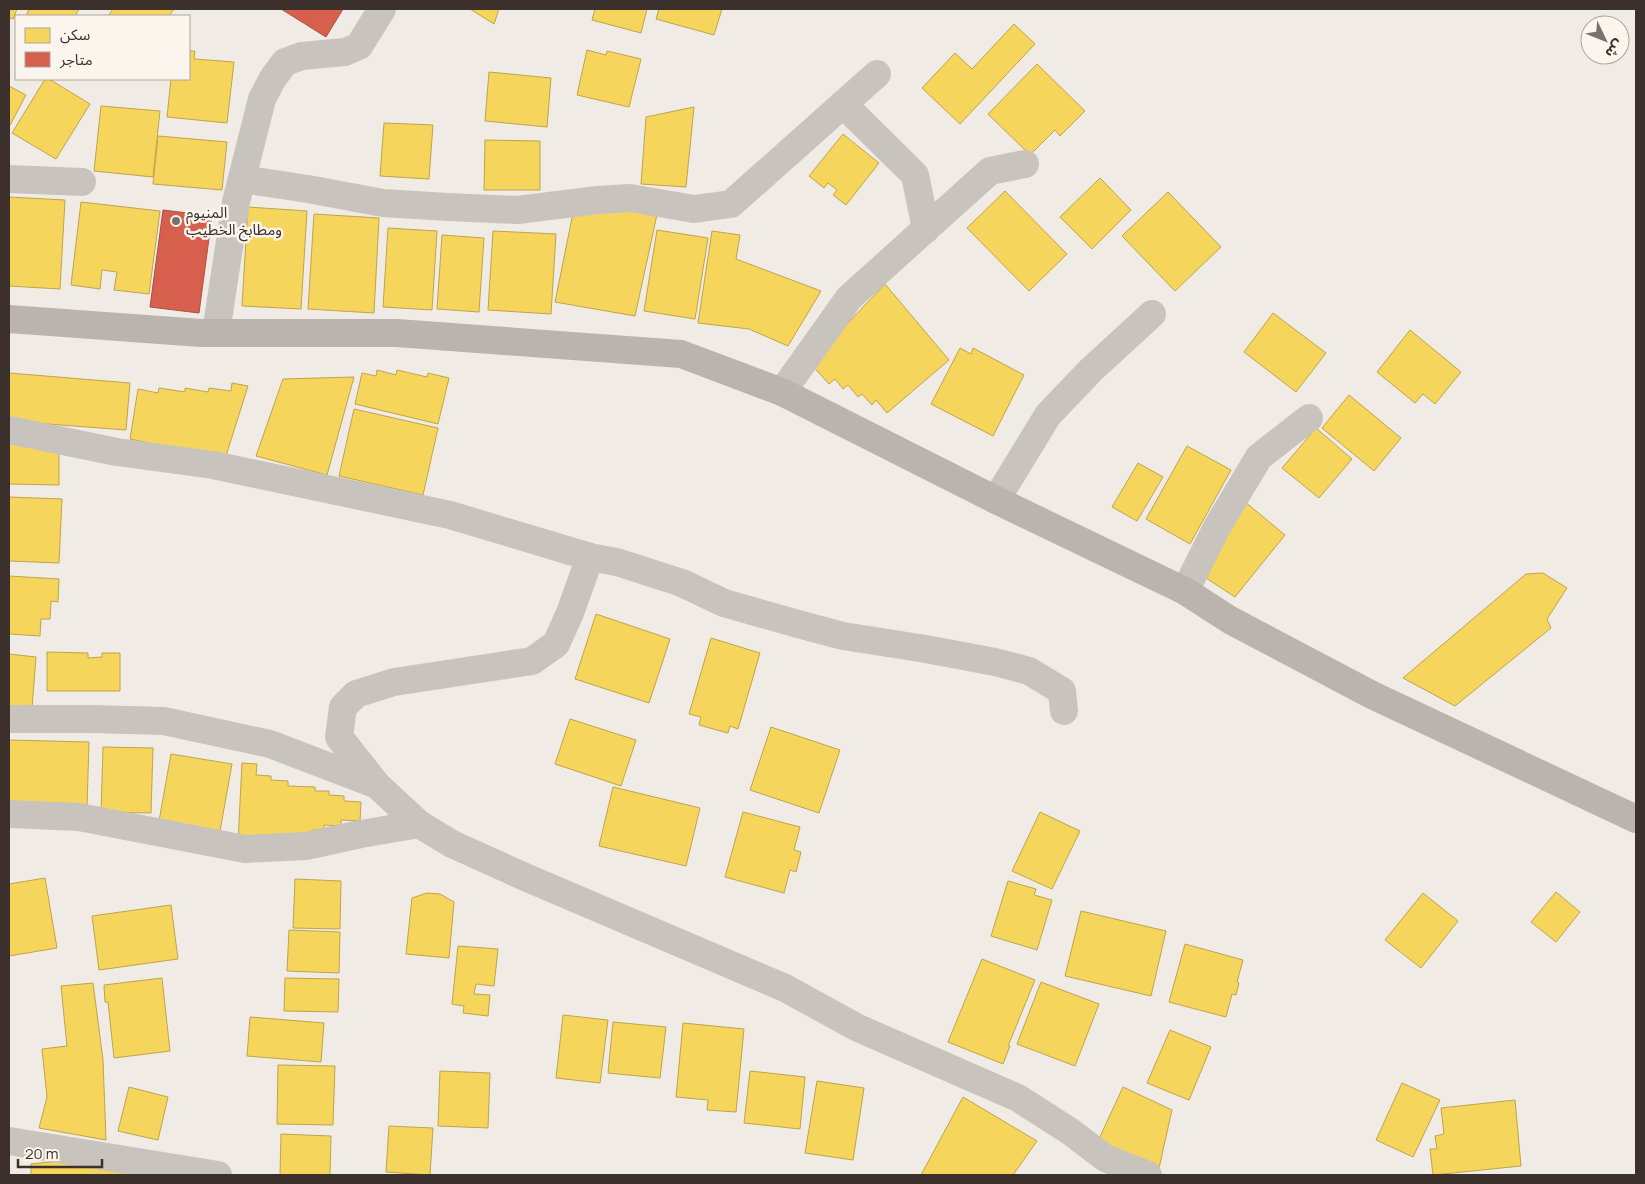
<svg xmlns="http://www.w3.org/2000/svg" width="1645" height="1184" viewBox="0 0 1645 1184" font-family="Manrope,'Noto Sans Arabic',sans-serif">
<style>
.homes{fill:#f6d55c;stroke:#bea44d}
.shops{fill:#d6604d;stroke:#a85243}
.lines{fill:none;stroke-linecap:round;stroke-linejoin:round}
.street{stroke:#c9c3be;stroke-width:28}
.secondary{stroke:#bab3ae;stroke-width:28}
.poi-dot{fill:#7a716c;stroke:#fbf5ee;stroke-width:2}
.labels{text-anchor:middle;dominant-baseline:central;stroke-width:5;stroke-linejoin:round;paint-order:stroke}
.poi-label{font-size:15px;fill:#3b302b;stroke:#fbf5ee;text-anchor:start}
</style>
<rect width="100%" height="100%" fill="#f0ebe5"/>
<g class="homes">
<polygon points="9,9 17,9 13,19 9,18"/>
<polygon points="29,9 79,9 75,16 26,16"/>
<polygon points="113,9 174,9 169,16 108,16"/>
<polygon points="470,9 499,9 494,24"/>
<polygon points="595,9 647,9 641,33 592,20"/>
<polygon points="659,9 722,9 714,35 656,19"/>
<polygon points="1014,24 1035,44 960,124 922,88 955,53 972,69"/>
<polygon points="587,50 606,55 607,51 641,59 629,107 577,95"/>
<polygon points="189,51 195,51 194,59 234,62 227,123 167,117 171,79 189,79"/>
<polygon points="1037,64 1085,111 1060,136 1055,130 1030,155 988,114"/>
<polygon points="489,72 551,78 547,127 485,121"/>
<polygon points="45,79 49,79 90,104 56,159 12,133"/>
<polygon points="9,86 26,95 9,127"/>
<polygon points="101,106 160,111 153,177 94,171"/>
<polygon points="694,107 686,187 641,184 646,117"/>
<polygon points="384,123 433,125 429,179 380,176"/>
<polygon points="843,134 879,163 846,205 833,195 837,190 828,183 824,188 809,176"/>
<polygon points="158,136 227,142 222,190 153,184"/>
<polygon points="485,140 540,141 540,190 484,190"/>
<polygon points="1100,178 1131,210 1092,249 1060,217"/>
<polygon points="1005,191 1067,254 1029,291 967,228"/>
<polygon points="1168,192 1221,247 1175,291 1122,236"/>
<polygon points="9,197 65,200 60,289 9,286"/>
<polygon points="81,202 160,211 149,294 114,290 117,272 102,270 100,289 71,285"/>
<polygon points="248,207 307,211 301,309 242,306"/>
<polygon points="574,208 658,210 635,316 555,302"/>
<polygon points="314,214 379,218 374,313 308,309"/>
<polygon points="388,228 437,231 432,310 383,307"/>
<polygon points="657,230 708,238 695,319 644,311"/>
<polygon points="493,231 556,234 551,314 488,310"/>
<polygon points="712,231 740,235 736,259 821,291 788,346 749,329 698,323"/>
<polygon points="442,235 484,238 479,312 437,309"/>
<polygon points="885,284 949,360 887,413 876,400 872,405 862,394 858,397 848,385 843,389 835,379 829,384 810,363"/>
<polygon points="1273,313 1326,353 1296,392 1244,352"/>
<polygon points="1410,330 1461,372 1435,404 1423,394 1415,403 1377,372"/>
<polygon points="960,348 971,354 973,348 1024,375 993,436 931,404"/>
<polygon points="377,370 396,375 397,370 427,377 428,373 449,378 438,424 355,404 362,373 376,376"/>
<polygon points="9,373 130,383 126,430 9,421"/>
<polygon points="354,377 327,475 256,456 283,379"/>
<polygon points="232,383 248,386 225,459 130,439 138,389 158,393 159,388 185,392 185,388 208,392 209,388 231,391"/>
<polygon points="1349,395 1401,438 1374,471 1322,428"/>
<polygon points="354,409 438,428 423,495 339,476"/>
<polygon points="1316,428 1352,459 1319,498 1282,468"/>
<polygon points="9,444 59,449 59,485 9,484"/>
<polygon points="1187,446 1231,470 1190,544 1146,519"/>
<polygon points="1138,463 1163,477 1137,521 1112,507"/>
<polygon points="1238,496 1285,535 1235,597 1206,578"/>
<polygon points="9,497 62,499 59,563 9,561"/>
<polygon points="1543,573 1567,588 1547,619 1551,628 1455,706 1403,678 1526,574"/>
<polygon points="9,576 59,579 58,602 51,601 50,619 41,619 40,636 9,634"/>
<polygon points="596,614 670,639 649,703 575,679"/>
<polygon points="711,638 760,653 738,729 730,726 728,733 699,725 701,717 689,714"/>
<polygon points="47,652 88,653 88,658 102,657 102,653 120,653 120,691 47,691"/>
<polygon points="9,654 36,657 32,708 9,707"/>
<polygon points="570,719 636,740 621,786 555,764"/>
<polygon points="771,727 840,750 819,813 750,790"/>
<polygon points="9,740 89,742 87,807 9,805"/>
<polygon points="103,747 153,748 151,813 101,812"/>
<polygon points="171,754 232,764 220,831 159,821"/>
<polygon points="242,763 257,764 256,775 271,776 271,780 288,781 288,786 315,787 315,791 329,791 329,795 344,796 344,801 361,802 360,821 341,820 341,826 324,825 324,831 312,830 312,834 238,843"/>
<polygon points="613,787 700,808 686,866 599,846"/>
<polygon points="743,812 800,827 794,850 801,852 796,872 790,870 784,893 725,877"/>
<polygon points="1040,812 1080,831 1052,889 1012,871"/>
<polygon points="45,878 57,948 9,956 9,884"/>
<polygon points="295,879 341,881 340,929 293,928"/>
<polygon points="1008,881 1036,889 1034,895 1052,900 1037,950 991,936"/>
<polygon points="1556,892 1580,912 1556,942 1531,922"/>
<polygon points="427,893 440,894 454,902 449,958 406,954 412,898"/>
<polygon points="1423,893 1458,921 1421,968 1385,940"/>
<polygon points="171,905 178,959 99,970 92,916"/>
<polygon points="1081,911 1166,931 1151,996 1065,976"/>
<polygon points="289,930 340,932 339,973 287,971"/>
<polygon points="1185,944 1243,960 1237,982 1239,983 1236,995 1232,994 1226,1017 1169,1002"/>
<polygon points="458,946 498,949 494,986 476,984 474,994 490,995 488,1016 463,1013 464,1006 452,1004"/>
<polygon points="982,959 1035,980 1008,1046 1010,1046 1003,1064 948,1042"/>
<polygon points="162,978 170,1051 114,1058 108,1002 105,1002 104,985"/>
<polygon points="285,978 339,979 338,1012 284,1011"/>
<polygon points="1041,982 1099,1004 1075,1066 1017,1044"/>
<polygon points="93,983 103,1060 106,1140 39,1128 47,1097 42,1049 67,1046 61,986"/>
<polygon points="563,1015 608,1020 600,1083 556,1078"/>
<polygon points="250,1017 324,1023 321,1062 247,1056"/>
<polygon points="613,1022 666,1027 660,1078 608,1073"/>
<polygon points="683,1023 744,1029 736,1112 707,1110 708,1100 676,1097"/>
<polygon points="1170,1030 1211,1047 1189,1100 1147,1083"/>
<polygon points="278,1065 335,1066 333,1125 277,1124"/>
<polygon points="440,1071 490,1073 488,1128 438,1126"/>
<polygon points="750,1071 805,1077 800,1129 744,1123"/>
<polygon points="817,1081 864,1088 853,1160 805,1153"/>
<polygon points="1402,1083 1440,1100 1413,1157 1376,1140"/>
<polygon points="129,1087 168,1097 158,1140 118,1131"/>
<polygon points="1123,1087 1172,1110 1159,1168 1098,1141"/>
<polygon points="963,1097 1037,1141 1013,1175 921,1175"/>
<polygon points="1515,1100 1521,1166 1433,1175 1430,1149 1437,1149 1435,1136 1444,1134 1441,1108"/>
<polygon points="389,1126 433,1128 430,1175 386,1172"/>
<polygon points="281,1134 331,1136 330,1175 280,1175"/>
<polygon points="69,1160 178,1175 31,1175 31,1164"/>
</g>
<g class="shops">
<polygon points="281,9 343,9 326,37"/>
<polygon points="163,210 212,216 199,313 150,307"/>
</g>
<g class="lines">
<g class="street">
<polyline points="843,104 915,175 926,229"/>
<polyline points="9,179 82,182"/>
<polyline points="242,179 308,189 383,203 448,207 517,210 598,200 630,198 694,209 731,204 877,74"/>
<polyline points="216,332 236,202 262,99 273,78 285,62 302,56 345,52 359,46 382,9"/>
<polyline points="782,392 849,298 990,171 1025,164"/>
<polyline points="9,430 117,452 213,465 450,515 590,557 617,562 682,583 724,603 798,624 843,636 926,649 995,662 1029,671 1062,691 1064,711"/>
<polyline points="996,500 1048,415 1091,370 1152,314"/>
<polyline points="1185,591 1217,527 1259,457 1309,418"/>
<polyline points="9,719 92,719 164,721 270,744 377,785 419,824"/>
<polyline points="377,785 339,737 343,707 356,694 394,682 532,661 556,644 570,613 590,557"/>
<polyline points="9,814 79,817 245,849 306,846 361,834 419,824 452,844 525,877 785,988 858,1028 1018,1098 1071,1132 1105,1158 1148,1175"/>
<polyline points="9,1141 218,1175"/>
</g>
<polyline class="secondary" points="9,319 201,333 397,333 681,354 782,392 996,500 1185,591 1230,620 1372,695 1636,819"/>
</g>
<circle class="poi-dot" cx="176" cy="221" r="5"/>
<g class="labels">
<g class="poi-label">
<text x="186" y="212">المنيوم<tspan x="186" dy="17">ومطابخ الخطيب</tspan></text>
</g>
</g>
<rect width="1645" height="1184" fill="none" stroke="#3b302b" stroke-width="20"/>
<rect x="15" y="15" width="175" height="65" fill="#fbf5ee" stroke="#aea6a0"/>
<rect x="25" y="28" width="25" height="15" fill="#f6d55c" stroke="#aea6a0"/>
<text x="60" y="40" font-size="15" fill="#3b302b">سكن</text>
<rect x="25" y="52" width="25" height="15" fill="#d6604d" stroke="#aea6a0"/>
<text x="60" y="65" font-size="15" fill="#3b302b">متاجر</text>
<g transform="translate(1605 40) rotate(133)"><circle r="24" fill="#fbf5ee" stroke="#aea6a0"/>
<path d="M0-4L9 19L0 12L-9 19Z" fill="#7a716c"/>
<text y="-8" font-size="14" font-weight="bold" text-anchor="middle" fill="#3b302b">ش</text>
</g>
<path d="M18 1159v8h84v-8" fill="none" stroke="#3b302b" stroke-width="2.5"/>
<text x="25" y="1159" font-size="15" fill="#3b302b" stroke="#fbf5ee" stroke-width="4" paint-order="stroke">20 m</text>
</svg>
